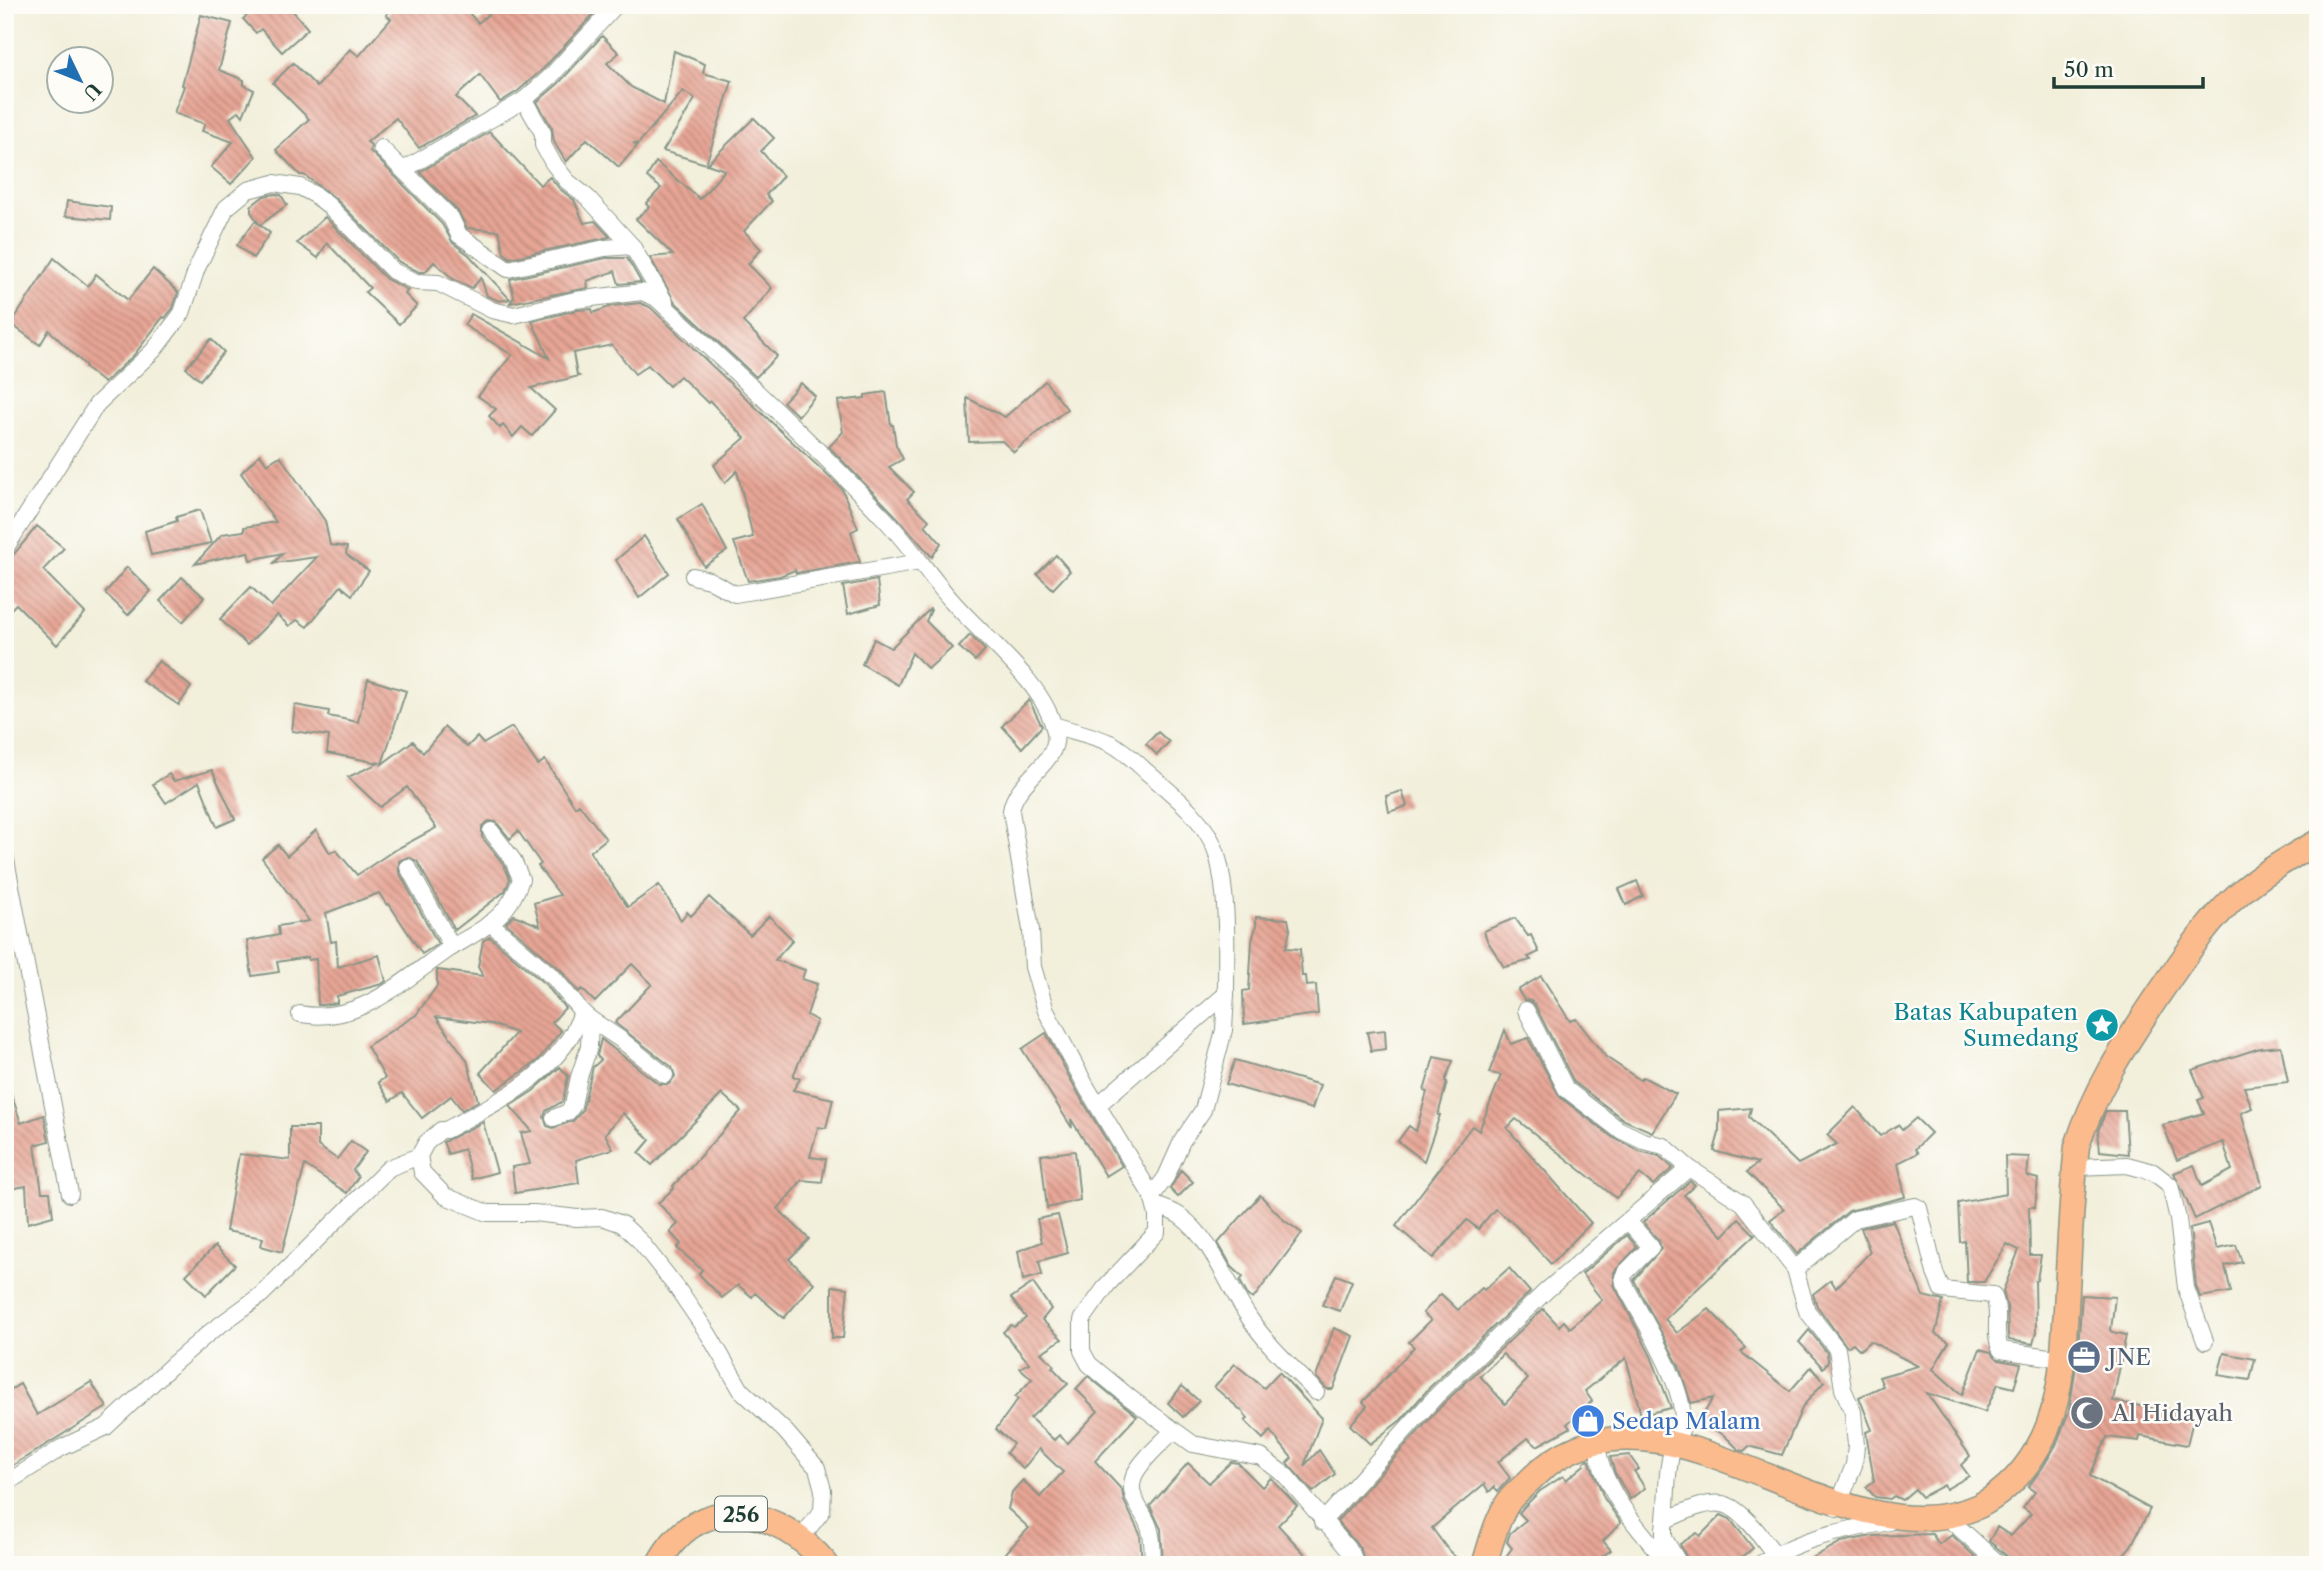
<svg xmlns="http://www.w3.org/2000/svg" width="2323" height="1570" viewBox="0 0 2323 1570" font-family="'Libre Caslon Text',serif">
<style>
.building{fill:url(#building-back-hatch);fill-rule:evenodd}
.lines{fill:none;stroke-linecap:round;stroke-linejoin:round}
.street-casing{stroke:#889688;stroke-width:18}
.primary-casing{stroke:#889688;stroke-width:27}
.street{stroke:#fff;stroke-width:16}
.primary{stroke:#fbbb8d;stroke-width:24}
.labels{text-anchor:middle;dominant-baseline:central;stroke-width:5;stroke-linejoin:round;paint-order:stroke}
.shield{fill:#fdfcf7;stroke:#62766e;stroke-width:2}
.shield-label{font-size:21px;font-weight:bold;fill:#1f3d34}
.culture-label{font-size:23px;fill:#0d838f;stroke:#fdfcf7;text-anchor:end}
.service-label{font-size:23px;fill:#4e5e75;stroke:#fdfcf7;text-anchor:start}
.worship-label{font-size:23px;fill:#5b616d;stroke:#fdfcf7;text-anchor:start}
.shop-label{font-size:23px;fill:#366cbe;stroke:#fdfcf7;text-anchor:start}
</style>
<defs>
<pattern id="building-back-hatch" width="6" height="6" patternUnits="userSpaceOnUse" patternTransform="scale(1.75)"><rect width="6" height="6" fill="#e7a595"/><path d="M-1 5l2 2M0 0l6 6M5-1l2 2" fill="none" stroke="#bb887a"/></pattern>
</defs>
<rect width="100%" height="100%" fill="#fdfcf7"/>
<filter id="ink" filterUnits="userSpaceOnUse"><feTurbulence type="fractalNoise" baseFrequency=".0143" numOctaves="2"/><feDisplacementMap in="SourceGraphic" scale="14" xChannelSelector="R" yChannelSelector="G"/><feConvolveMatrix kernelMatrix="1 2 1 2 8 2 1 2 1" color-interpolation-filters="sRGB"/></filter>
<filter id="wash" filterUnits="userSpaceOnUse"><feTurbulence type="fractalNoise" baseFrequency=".00686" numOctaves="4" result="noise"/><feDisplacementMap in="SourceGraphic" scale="28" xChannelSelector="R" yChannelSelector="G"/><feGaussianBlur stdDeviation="1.57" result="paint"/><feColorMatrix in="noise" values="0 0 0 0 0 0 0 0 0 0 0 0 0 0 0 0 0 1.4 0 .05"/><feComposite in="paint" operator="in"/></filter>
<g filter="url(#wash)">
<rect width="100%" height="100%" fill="#f2efdb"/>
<g id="blocks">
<g class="building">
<polygon points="259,5 288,5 308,29 282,52 261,29 256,33 243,19"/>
<polygon points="395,5 462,5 478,23 499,5 602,5 543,69 518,91 500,102 480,75 456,97 475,116 419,148 396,118 367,142 371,145 370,151 374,155 442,224 453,243 469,255 510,299 500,301 487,296 481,278 472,288 453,279 434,262 425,272 419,272 399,262 335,198 304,175 300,175 276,150 309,119 273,83 293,63 317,87 350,49 359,56 391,19 386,15"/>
<polygon points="201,15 232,23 219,70 244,80 244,85 254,90 243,116 239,111 230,118 256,157 231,184 211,167 233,142 202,131 205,124 174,113 184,86 182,85"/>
<polygon points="602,36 619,53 607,63 631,87 664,104 674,51 705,64 703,73 732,81 706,164 663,151 695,99 683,91 638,144 633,143 637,146 619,167 587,139 566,162 554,142 552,128 537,102 558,84"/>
<polygon points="754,118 774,138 761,151 783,176 766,195 772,201 744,231 761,249 748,264 772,288 743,322 777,356 756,377 675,302 650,257 673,255 636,219 649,207 646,204 661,188 647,177 656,162 700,199 725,170 707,164"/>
<polygon points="490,132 540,185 550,177 560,189 574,200 584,223 595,221 610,237 510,258 504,253 499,231 467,228 458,211 420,172"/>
<polygon points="275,194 281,195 287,205 260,225 251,212 251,206 264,196"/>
<polygon points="67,201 111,207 110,220 65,216"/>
<polygon points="325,217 386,279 408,290 405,294 417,306 399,324 365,292 370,288 327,243 318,258 297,243"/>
<polygon points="255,221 270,233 253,258 237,245"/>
<polygon points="54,258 88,286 96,274 128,300 153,269 178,292 173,308 165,318 163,317 134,355 104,383 85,368 86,366 49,330 40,345 11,324"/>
<polygon points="606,258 627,258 641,282 619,284 615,271 587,281 588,288 510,303 514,297 510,279"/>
<polygon points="640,303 650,307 842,489 858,528 851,532 860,562 796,573 795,570 780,576 748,581 734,542 753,537 737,471 725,483 714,465 745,438 710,401 708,403 680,376 669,386 648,365 635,374 612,345 573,353 577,375 579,376 531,388 555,410 532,436 522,427 513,437 503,425 500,428 489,416 496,409 478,396 512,355 464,325 471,314 549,358 532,321 577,310 592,309 593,313 612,306"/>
<polygon points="211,339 224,352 200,380 186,368"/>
<polygon points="1045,381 1067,409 1014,452 1002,441 969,442 967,398 1005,417"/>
<polygon points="801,383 815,396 798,416 783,402"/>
<polygon points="886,392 891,425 893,425 896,445 903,459 889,467 914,492 907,499 929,520 925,525 941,543 932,557 898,518 829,447 843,432 838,401 865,398 865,395"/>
<polygon points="260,454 267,464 280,456 325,521 330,545 347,547 346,554 369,571 352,595 341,586 307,627 297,620 289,626 277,615 247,645 220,619 251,587 271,606 317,557 274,563 283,553 250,560 248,552 195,564 222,534 244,531 244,527 276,522 241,473"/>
<polygon points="702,504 727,551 704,566 678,519"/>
<polygon points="200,510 211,543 151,555 145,531 177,521 176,517"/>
<polygon points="37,526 64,548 43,570 85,613 57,645 16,604 5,615 5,565"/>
<polygon points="644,536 669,573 639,598 616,560"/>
<polygon points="1056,555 1070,571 1053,589 1037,574"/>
<polygon points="127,567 151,591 128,615 105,593"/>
<polygon points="182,577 204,597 183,622 160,601"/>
<polygon points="877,580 880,605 848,614 843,586"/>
<polygon points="930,609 931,610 926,621 952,648 928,669 912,653 898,685 862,664 874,639 891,648"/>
<polygon points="970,635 985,650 975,661 959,647"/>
<polygon points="159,661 191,687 179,705 142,681"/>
<polygon points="368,679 406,691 382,764 413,741 423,753 445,727 467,747 477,737 483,744 512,727 538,765 545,760 575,807 579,804 606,839 590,852 628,907 659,885 681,920 687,912 691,916 709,897 750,935 769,916 793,940 775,960 805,970 802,979 817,984 807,1015 817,1021 793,1076 800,1079 793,1090 833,1099 826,1128 818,1127 810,1157 826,1159 822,1182 802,1180 778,1209 809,1239 789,1259 814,1283 784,1318 755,1293 752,1297 738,1285 722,1298 699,1274 702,1270 677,1248 681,1244 670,1232 678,1224 658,1203 674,1188 673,1186 741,1111 722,1094 652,1165 639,1153 650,1140 623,1113 605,1134 613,1149 576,1160 579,1183 515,1193 512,1167 530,1164 521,1133 532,1131 510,1106 533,1091 560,1067 568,1076 563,1101 546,1111 544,1117 547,1126 553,1128 573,1121 582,1111 593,1067 601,1060 597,1056 601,1039 659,1084 669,1084 675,1076 672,1067 615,1023 652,984 632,964 595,1002 582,989 579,992 561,970 506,923 514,915 540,926 534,903 560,895 538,866 541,864 518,831 510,839 496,822 489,821 482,826 482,837 504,865 510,879 505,891 455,930 417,861 408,857 399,861 399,872 438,944 422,954 389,904 387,905 379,893 326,913 331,942 336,941 338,967 379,955 386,981 382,984 337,996 337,1003 321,1005 318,1005 316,959 308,960 308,957 277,962 279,972 252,976 247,941 279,935 278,926 309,921 262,858 278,845 287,856 316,830 330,853 336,850 357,875 393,851 436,828 407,787 380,807 348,777 379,763 327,753 329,736 292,731 295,705 329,711 328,716 358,722"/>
<polygon points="1029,700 1042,726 1022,748 1002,726"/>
<polygon points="1158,732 1169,742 1157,755 1146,744"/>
<polygon points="212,770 235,819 217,827 199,782 166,803 153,784 169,774 174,781"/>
<polygon points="1402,791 1407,806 1389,812 1386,796"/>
<polygon points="1637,881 1643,896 1626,905 1619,889"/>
<polygon points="1256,917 1288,919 1290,930 1286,948 1300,949 1302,976 1306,976 1307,986 1316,985 1318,1014 1244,1024 1243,991 1249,990 1252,941 1256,926"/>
<polygon points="1515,918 1528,936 1531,935 1539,952 1528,957 1531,960 1504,967 1487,940 1484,931"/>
<polygon points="490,937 546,985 565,1008 552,1022 561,1031 537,1061 496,1090 480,1073 516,1033 491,1024 436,1017 467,1060 478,1101 462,1110 451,1096 422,1118 402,1093 390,1101 378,1082 385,1078 367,1046 416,1015 437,986 437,970 483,976 478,967 483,941"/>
<polygon points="1541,976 1570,1021 1576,1019 1606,1057 1640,1080 1643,1077 1676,1094 1652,1132 1624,1120 1574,1082 1535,1005 1531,1001 1524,1000 1518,990"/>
<polygon points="1385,1030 1386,1049 1371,1051 1367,1032"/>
<polygon points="1505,1030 1511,1044 1528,1038 1560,1097 1612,1137 1639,1151 1659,1156 1673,1168 1653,1185 1640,1174 1616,1198 1516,1119 1507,1128 1591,1223 1551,1264 1512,1222 1495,1209 1478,1229 1467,1220 1433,1258 1396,1226 1472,1126 1479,1131 1501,1075 1489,1073"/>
<polygon points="1046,1033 1078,1093 1122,1166 1106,1176 1071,1119 1072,1128 1022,1049"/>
<polygon points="2281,1046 2288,1082 2244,1087 2252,1108 2241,1113 2262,1185 2195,1219 2174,1173 2194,1165 2202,1186 2232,1170 2223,1142 2177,1160 2163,1125 2204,1113 2198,1100 2204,1098 2192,1070 2260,1048"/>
<polygon points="1434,1057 1453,1061 1445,1081 1447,1082 1438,1115 1440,1115 1424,1161 1398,1141 1409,1126 1416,1131 1427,1092 1424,1091"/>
<polygon points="1235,1060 1320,1085 1312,1109 1226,1084"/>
<polygon points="5,1084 8,1084 21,1123 44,1115 49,1141 35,1145 42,1192 50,1192 53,1216 28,1223 26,1186 5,1190"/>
<polygon points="1855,1107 1880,1136 1898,1125 1902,1130 1916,1118 1931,1133 1915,1149 1918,1153 1898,1163 1905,1197 1849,1211 1797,1254 1770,1220 1784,1209 1747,1172 1758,1163 1714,1151 1719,1133 1719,1111 1751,1108 1749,1117 1798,1164 1837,1144 1827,1135"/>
<polygon points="2106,1111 2125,1111 2128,1154 2100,1151 2098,1131"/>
<polygon points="483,1122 497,1172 472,1179 464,1149 448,1154 443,1142"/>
<polygon points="290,1127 318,1127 318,1146 337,1159 351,1141 366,1152 353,1170 358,1177 347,1193 305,1165 282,1252 261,1246 263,1238 226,1231 239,1154 290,1160"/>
<polygon points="1075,1151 1080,1200 1047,1208 1041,1155"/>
<polygon points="2005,1156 2029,1157 2027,1176 2038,1179 2035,1207 2029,1207 2030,1255 2041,1255 2037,1280 2035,1281 2036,1332 2033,1344 2009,1340 2008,1335 2007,1307 2003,1291 2019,1250 2007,1244 1984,1282 1967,1282 1965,1241 1960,1242 1958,1203 2006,1194"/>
<polygon points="1181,1170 1193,1182 1178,1197 1170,1189"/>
<polygon points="1690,1181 1695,1185 1684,1195 1723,1236 1739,1219 1755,1235 1665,1319 1677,1333 1709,1309 1746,1348 1741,1352 1790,1391 1811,1367 1824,1382 1803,1406 1782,1455 1749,1446 1744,1451 1739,1450 1724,1435 1711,1428 1712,1426 1702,1417 1713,1398 1691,1403 1679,1366 1634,1280 1661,1249 1659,1241 1643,1222"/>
<polygon points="1260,1195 1285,1221 1302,1233 1253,1299 1248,1296 1240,1281 1243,1277 1232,1267 1218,1243"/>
<polygon points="1058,1215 1068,1253 1039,1261 1042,1275 1023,1280 1018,1251 1042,1242 1037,1219"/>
<polygon points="1893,1221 1923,1296 1943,1301 1935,1334 1949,1342 1933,1369 1962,1395 1980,1349 1991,1352 1999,1360 2021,1364 2014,1388 1998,1384 1985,1412 1927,1393 1970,1456 1961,1465 1969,1476 1946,1489 1944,1485 1922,1497 1915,1489 1902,1500 1894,1496 1890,1499 1875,1497 1866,1487 1874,1481 1866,1432 1872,1430 1859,1397 1883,1386 1879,1377 1918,1366 1870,1341 1860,1350 1853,1343 1847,1347 1817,1306 1813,1294 1831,1280 1836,1288 1870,1252 1861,1228"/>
<polygon points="2208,1223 2217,1249 2236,1245 2242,1262 2225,1266 2231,1292 2200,1297 2196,1286 2190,1228"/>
<path d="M1627 1235 1637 1247 1614 1272V1285L1651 1356 1671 1408 1641 1415 1626 1358 1585 1391 1592 1401 1567 1424 1570 1428 1537 1446 1528 1438 1498 1462 1510 1478 1498 1491 1494 1487 1489 1492 1484 1484 1432 1528 1449 1551 1464 1565H1366L1360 1548 1337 1521 1445 1402 1543 1309 1559 1326 1564 1321 1570 1328 1602 1300 1582 1274ZM1503 1354 1528 1379 1505 1404 1480 1376Z"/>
<polygon points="215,1246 235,1265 206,1295 186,1275"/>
<polygon points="1509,1268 1530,1292 1430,1387 1401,1420 1370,1444 1350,1425 1367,1406 1363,1402 1414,1347 1409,1342 1431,1320 1423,1313 1441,1294 1458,1310 1482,1288 1484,1290"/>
<polygon points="1336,1275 1352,1281 1340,1311 1322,1305"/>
<polygon points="1033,1283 1051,1309 1042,1320 1062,1339 1041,1353 1054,1365 1052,1367 1068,1384 1030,1418 1054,1440 1059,1435 1068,1443 1098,1411 1076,1389 1088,1376 1137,1416 1095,1461 1122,1490 1124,1501 1140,1534 1142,1565 1013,1565 1003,1556 1029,1528 1008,1509 1012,1492 1023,1480 1040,1497 1063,1472 1039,1449 1023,1469 1006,1453 1013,1444 996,1429 1018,1399 1015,1397 1032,1379 1020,1368 1029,1363 1003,1332 1011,1325 1014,1327 1026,1318 1011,1298"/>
<polygon points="832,1286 848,1288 843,1338 832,1338"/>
<polygon points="2082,1295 2115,1297 2111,1330 2113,1332 2126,1335 2113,1401 2194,1416 2187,1445 2140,1436 2139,1441 2107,1437 2090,1476 2150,1509 2131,1546 2114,1565 2011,1565 2008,1557 1989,1541 1997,1527 2011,1536 2031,1514 2023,1508 2035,1492 2028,1487 2043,1467 2056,1445 2069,1411 2077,1360"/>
<polygon points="1334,1328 1353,1336 1333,1389 1327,1389 1316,1377"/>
<polygon points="1809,1330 1827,1353 1828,1362 1823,1368 1799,1342"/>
<polygon points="2224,1353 2255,1359 2250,1380 2218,1375"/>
<polygon points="1235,1364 1264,1388 1279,1372 1322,1418 1304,1466 1319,1450 1335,1474 1313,1492 1287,1463 1292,1458 1270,1431 1263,1439 1245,1421 1248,1419 1243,1412 1214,1387"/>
<polygon points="91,1382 107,1407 5,1470 5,1393 20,1384 37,1415"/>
<polygon points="1182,1386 1199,1401 1183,1417 1168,1403"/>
<polygon points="1629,1455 1639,1469 1634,1471 1645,1488 1630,1499 1615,1473 1610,1457"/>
<polygon points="1589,1460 1604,1498 1621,1523 1603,1541 1611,1550 1591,1565 1500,1565 1512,1548 1507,1542 1510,1533 1526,1520 1519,1513 1523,1508 1540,1491 1563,1476 1566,1480 1584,1465 1584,1462"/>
<polygon points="1231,1462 1238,1463 1262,1487 1271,1478 1297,1506 1278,1525 1315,1565 1163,1565 1161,1529 1150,1506 1188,1463 1209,1483"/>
<polygon points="1721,1515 1730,1519 1753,1548 1733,1565 1690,1565 1680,1544 1697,1533 1700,1536"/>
<polygon points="1932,1534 1939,1544 1952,1535 1984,1565 1800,1565 1841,1542 1872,1536"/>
</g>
</g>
</g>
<g filter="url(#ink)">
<use href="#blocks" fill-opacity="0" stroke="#889688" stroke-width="2"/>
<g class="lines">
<g class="street-casing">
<g id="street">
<polyline points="524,100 543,133 543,145 553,163 567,181 588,198 632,246"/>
<polyline points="381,148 451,218 459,235 508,269 605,248 632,246 665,302"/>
<polyline points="403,170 524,100 550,77 616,5"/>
<path d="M5 549 97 404 154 350 182 313 197 268 226 208 248 190 274 183 300 187 315 195 328 205 393 271 416 282 438 283 492 310 514 315 575 300 642 292 656 298C732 369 810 439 881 515 907 541 927 573 952 601 983 637 1046 684 1055 732 1061 763 1015 779 1011 811L1031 930 1033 967 1046 1011 1087 1088 1152 1196 1157 1215V1232L1107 1285 1082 1320V1351L1089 1364 1130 1398 1193 1444 1261 1457 1286 1476 1352 1554 1356 1565"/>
<polyline points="693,576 709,580 735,594 920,562"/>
<path d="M1053 725C1072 731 1092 735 1110 743 1124 750 1136 762 1148 773 1173 794 1207 821 1217 854 1229 897 1226 950 1226 994L1098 1105"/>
<polyline points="5,855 70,1194"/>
<polyline points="408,867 452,947"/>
<path d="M490 923C506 912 515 897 521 879L513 860 491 831"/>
<polyline points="1526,1010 1566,1089 1618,1129 1643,1141 1664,1146 1689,1168 1743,1203 1795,1269 1807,1311 1837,1349 1843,1389 1853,1412 1856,1446 1854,1465 1837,1508"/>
<path d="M300 1014C360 1025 403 980 449 949 463 940 477 934 490 923L554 978 582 1012C561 1073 499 1101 446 1130H441L426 1143 419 1156 422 1172 445 1196 487 1213H534L577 1218 602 1217 622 1224 640 1241 677 1288 709 1335 741 1390 785 1431 817 1468 823 1490 822 1511 801 1538"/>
<polyline points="590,1019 620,1039 665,1075"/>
<polyline points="554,1118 568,1112 573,1105 579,1077 589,1047 590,1019 582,1012"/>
<polyline points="2075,1167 2127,1165 2153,1172 2170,1185 2178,1219 2186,1288 2205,1341"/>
<polyline points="1152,1196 1166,1177 1182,1141 1203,1110 1224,1030 1226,994"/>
<path d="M1155 1205C1163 1208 1173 1211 1180 1216 1214 1241 1227 1286 1250 1319 1268 1346 1294 1369 1316 1392"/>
<path d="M1628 1221 1651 1247 1626 1272 1623 1277 1624 1283C1642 1318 1684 1383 1683 1422 1683 1432 1675 1438 1673 1447 1665 1473 1668 1502 1664 1528V1538L1680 1565"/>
<path d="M1795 1269 1855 1219 1915 1206 1919 1208 1935 1273 1942 1290 1993 1295C2002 1312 1992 1333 2001 1350L2062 1359"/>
<path d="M1597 1443C1601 1490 1639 1529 1669 1565"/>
<polyline points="5,1484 61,1448 106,1427 173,1364 209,1333 261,1295 389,1168 419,1156"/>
<path d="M1948 1519C1967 1533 1982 1550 2001 1565"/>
<path d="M1665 1520C1681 1514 1704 1501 1722 1504 1743 1507 1770 1548 1782 1565"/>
<polyline points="1322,1522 1437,1395 1546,1291 1689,1168"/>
<path d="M1152 1565C1153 1553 1153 1539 1149 1527 1143 1509 1126 1497 1134 1476 1141 1460 1161 1444 1173 1431"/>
<path d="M1759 1565C1799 1538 1843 1530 1889 1522"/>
</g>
</g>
<g class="primary-casing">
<g id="primary">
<path d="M658 1565C699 1487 779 1507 827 1565"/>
<path d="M1484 1565C1491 1544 1496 1520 1509 1501 1515 1493 1524 1486 1531 1479 1658 1352 1837 1570 1979 1506 2008 1491 2028 1468 2043 1438 2062 1399 2063 1352 2066 1309 2069 1255 2071 1200 2077 1146 2094 1092 2124 1046 2155 1000 2178 966 2201 931 2230 902 2254 878 2288 858 2318 842"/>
</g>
</g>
<use href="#street" class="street"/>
<use href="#primary" class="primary"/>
</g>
</g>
<defs>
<g id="sight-disc" transform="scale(1.75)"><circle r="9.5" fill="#0f9aa8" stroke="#fdfcf7"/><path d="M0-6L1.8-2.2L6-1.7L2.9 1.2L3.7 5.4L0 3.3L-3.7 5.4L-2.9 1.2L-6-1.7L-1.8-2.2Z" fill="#fff"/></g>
<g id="office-disc" transform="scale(1.75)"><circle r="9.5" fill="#5c6f8a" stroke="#fdfcf7"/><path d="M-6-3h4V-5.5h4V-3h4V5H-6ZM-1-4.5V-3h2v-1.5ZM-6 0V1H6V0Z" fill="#fff"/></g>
<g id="mosque-disc" transform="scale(1.75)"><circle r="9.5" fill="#6b7280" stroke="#fdfcf7"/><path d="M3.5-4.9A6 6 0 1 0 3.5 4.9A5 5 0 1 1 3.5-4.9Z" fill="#fff"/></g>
<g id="shop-disc" transform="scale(1.75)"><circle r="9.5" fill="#3f7fe0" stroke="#fdfcf7"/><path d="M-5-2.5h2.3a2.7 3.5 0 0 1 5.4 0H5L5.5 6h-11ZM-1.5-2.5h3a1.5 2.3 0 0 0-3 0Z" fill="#fff"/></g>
</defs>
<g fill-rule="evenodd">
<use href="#sight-disc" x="2102" y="1025"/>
<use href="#office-disc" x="2084" y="1357"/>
<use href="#mosque-disc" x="2087" y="1413"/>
<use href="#shop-disc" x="1588" y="1421"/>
</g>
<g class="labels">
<rect class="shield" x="715" y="1496.5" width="52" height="35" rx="5"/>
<g class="shield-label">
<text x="741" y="1514">256</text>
</g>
<g class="culture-label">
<text x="2078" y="1012">Batas Kabupaten<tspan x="2078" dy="26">Sumedang</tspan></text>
</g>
<g class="service-label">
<text x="2108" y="1357">JNE</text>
</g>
<g class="worship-label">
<text x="2112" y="1413">Al Hidayah</text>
</g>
<g class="shop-label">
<text x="1612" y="1421">Sedap Malam</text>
</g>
</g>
<rect width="2323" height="1570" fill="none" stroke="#fdfcf7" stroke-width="28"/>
<g transform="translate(80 80) rotate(133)"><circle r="33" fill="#fdfcf7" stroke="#a4b0a9" stroke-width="2"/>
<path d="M0-5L12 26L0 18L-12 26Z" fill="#1f6fb2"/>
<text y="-10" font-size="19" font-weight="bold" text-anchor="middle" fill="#1f3d34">U</text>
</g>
<path d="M2054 77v10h149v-10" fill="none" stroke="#1f3d34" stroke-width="3.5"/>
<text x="2064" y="77" font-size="21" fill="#1f3d34" stroke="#fdfcf7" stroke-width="5" paint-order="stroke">50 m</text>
</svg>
